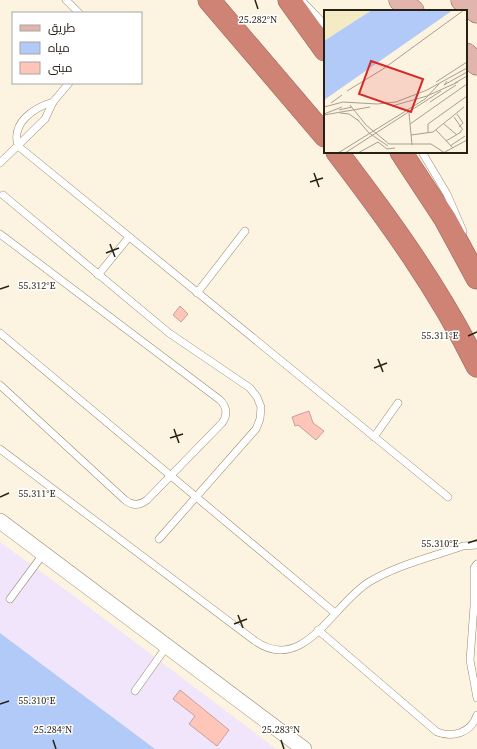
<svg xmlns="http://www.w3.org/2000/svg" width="477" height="749" viewBox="0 0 477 749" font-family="'Source Serif 4',Cairo,serif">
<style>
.commercial{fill:#f0e5fa}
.water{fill:#b2caf7}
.building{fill:#ffc5b8;stroke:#c5a19a}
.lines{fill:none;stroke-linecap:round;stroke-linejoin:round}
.lane-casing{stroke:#99896e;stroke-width:8}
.street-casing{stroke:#99896e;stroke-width:16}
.primary-casing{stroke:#946153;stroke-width:23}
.highway-casing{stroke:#946153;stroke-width:23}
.lane{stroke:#fff;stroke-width:7}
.street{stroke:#fff;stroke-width:15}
.primary{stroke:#e2b5ac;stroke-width:22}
.highway{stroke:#ce8375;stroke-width:22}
.ticks{fill:none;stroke:#272115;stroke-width:1.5}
.inset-road{fill:none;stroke:#a79f8f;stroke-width:1}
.view{fill:#d62828;fill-opacity:0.15;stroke:#d62828;stroke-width:2}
.inset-edge{fill:none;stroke:#272115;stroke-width:2}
.ticks-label{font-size:10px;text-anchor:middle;fill:#272115;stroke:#fff;stroke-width:3;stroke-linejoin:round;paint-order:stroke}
</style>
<rect width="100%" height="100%" fill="#fdf3e1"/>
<polygon class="commercial" points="0,542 74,596 276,749 155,749 0,633"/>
<polygon class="water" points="0,633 155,749 0,749"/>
<g class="building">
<polygon points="180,306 188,314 181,322 173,315"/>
<polygon points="309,411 313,423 324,431 316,440 298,425 295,426 292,417"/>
<polygon points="180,690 229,730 217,746 189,724 195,716 173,699"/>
</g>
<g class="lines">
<g class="lane-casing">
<g id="lane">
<polyline points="66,0 79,13"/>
<polyline points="303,2 325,25"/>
<path d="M53 102C33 108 11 123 18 146L448 497"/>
<polyline points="422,152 447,194 463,231"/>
<polyline points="0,163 45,119 53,102 69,83"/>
<polyline points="3,195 169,333 250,388 257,397 261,407 260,419 256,429 159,539"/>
<path d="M0 234 220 400C227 407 228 415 222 423L147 500C139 506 132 506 125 500L0 385"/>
<polyline points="98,275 129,237"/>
<polyline points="197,293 245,231"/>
<polyline points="0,333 335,613"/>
<polyline points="374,437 398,403"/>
<path d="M0 449 255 641C304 675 333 604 369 582 397 565 432 557 463 546L477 545"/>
<polyline points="477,564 474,568 474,606 470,660 477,698"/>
<polyline points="10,599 44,553"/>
<path d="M318 630 437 732C453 738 471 733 477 715"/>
<polyline points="135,691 167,646"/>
</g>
</g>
<g class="street-casing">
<polyline id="street" points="0,521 304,749"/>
</g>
<g class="primary-casing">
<g id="primary">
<polyline points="400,0 413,11"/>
<polyline points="462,0 477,12"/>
<polyline points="466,54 477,64"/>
</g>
</g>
<g class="highway-casing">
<g id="highway">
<polyline points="209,0 325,136"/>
<polyline points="289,0 325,50"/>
<path d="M337 152C389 220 439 289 477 366"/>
<polyline points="401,152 445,219 477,278"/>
</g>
</g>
<use href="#lane" class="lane"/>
<use href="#street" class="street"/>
<use href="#primary" class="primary"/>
<use href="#highway" class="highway"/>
</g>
<path class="ticks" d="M255 0 258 9M314 173 319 187M310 182 323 178M110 244 115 257M106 253 119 248M0 289 9 286M468 336 477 332M378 359 383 372M374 368 387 363M174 429 179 443M170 438 183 434M0 497 9 493M468 543 477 540M238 615 243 628M234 624 247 619M0 704 9 701M53 740 56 749M281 740 284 749"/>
<g transform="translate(324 10)">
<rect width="143" height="143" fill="#fdf3e1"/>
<path d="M0 0H48L0 31Z" fill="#f4ebc5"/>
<path d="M48 0H129L0 90V31Z" fill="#b2caf7"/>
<path class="inset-road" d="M123 71 120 75 143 62M112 72 143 52M131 73 143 66M23 81 59 59 140 0M106 92 132 75M7 93 18 85M26 95 42 115 65 134H107L121 143M68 96 103 86 134 72M0 97 19 92 53 94 72 92 103 80 143 58M15 100 28 97M16 103 25 104 35 111M85 103 88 135M0 104 18 97M133 104 139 113 135 117M0 105 46 97M130 107 139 120M33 109 45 123 64 136M86 114 143 74M120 114 133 125M112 120 129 138M104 123V114L143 86M87 125 109 122 140 97M122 131 137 122V120M126 136 141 126M121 142 143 130M14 143 101 89 115 74M21 143 117 81M34 143 54 132 63 139 71 138"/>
<path class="view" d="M47 51 99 69 87 102 35 84Z"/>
<rect width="143" height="143" class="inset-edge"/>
</g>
<g class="ticks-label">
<text x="258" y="23">25.282°N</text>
<text x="37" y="289">55.312°E</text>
<text x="440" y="339">55.311°E</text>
<text x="37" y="497">55.311°E</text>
<text x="440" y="547">55.310°E</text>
<text x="37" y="704">55.310°E</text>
<text x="53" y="733">25.284°N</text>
<text x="281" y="733">25.283°N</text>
</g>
<rect x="12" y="12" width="130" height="72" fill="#ffffff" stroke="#a9a6a1"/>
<rect x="20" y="25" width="20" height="6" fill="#e2b5ac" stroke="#a9a6a1"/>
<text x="48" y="32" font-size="12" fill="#272115">طريق</text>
<rect x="20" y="42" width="20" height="12" fill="#b2caf7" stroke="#a9a6a1"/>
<text x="48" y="52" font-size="12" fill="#272115">مياه</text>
<rect x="20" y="62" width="20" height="12" fill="#ffc5b8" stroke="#a9a6a1"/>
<text x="48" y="72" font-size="12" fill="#272115">مبنى</text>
</svg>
